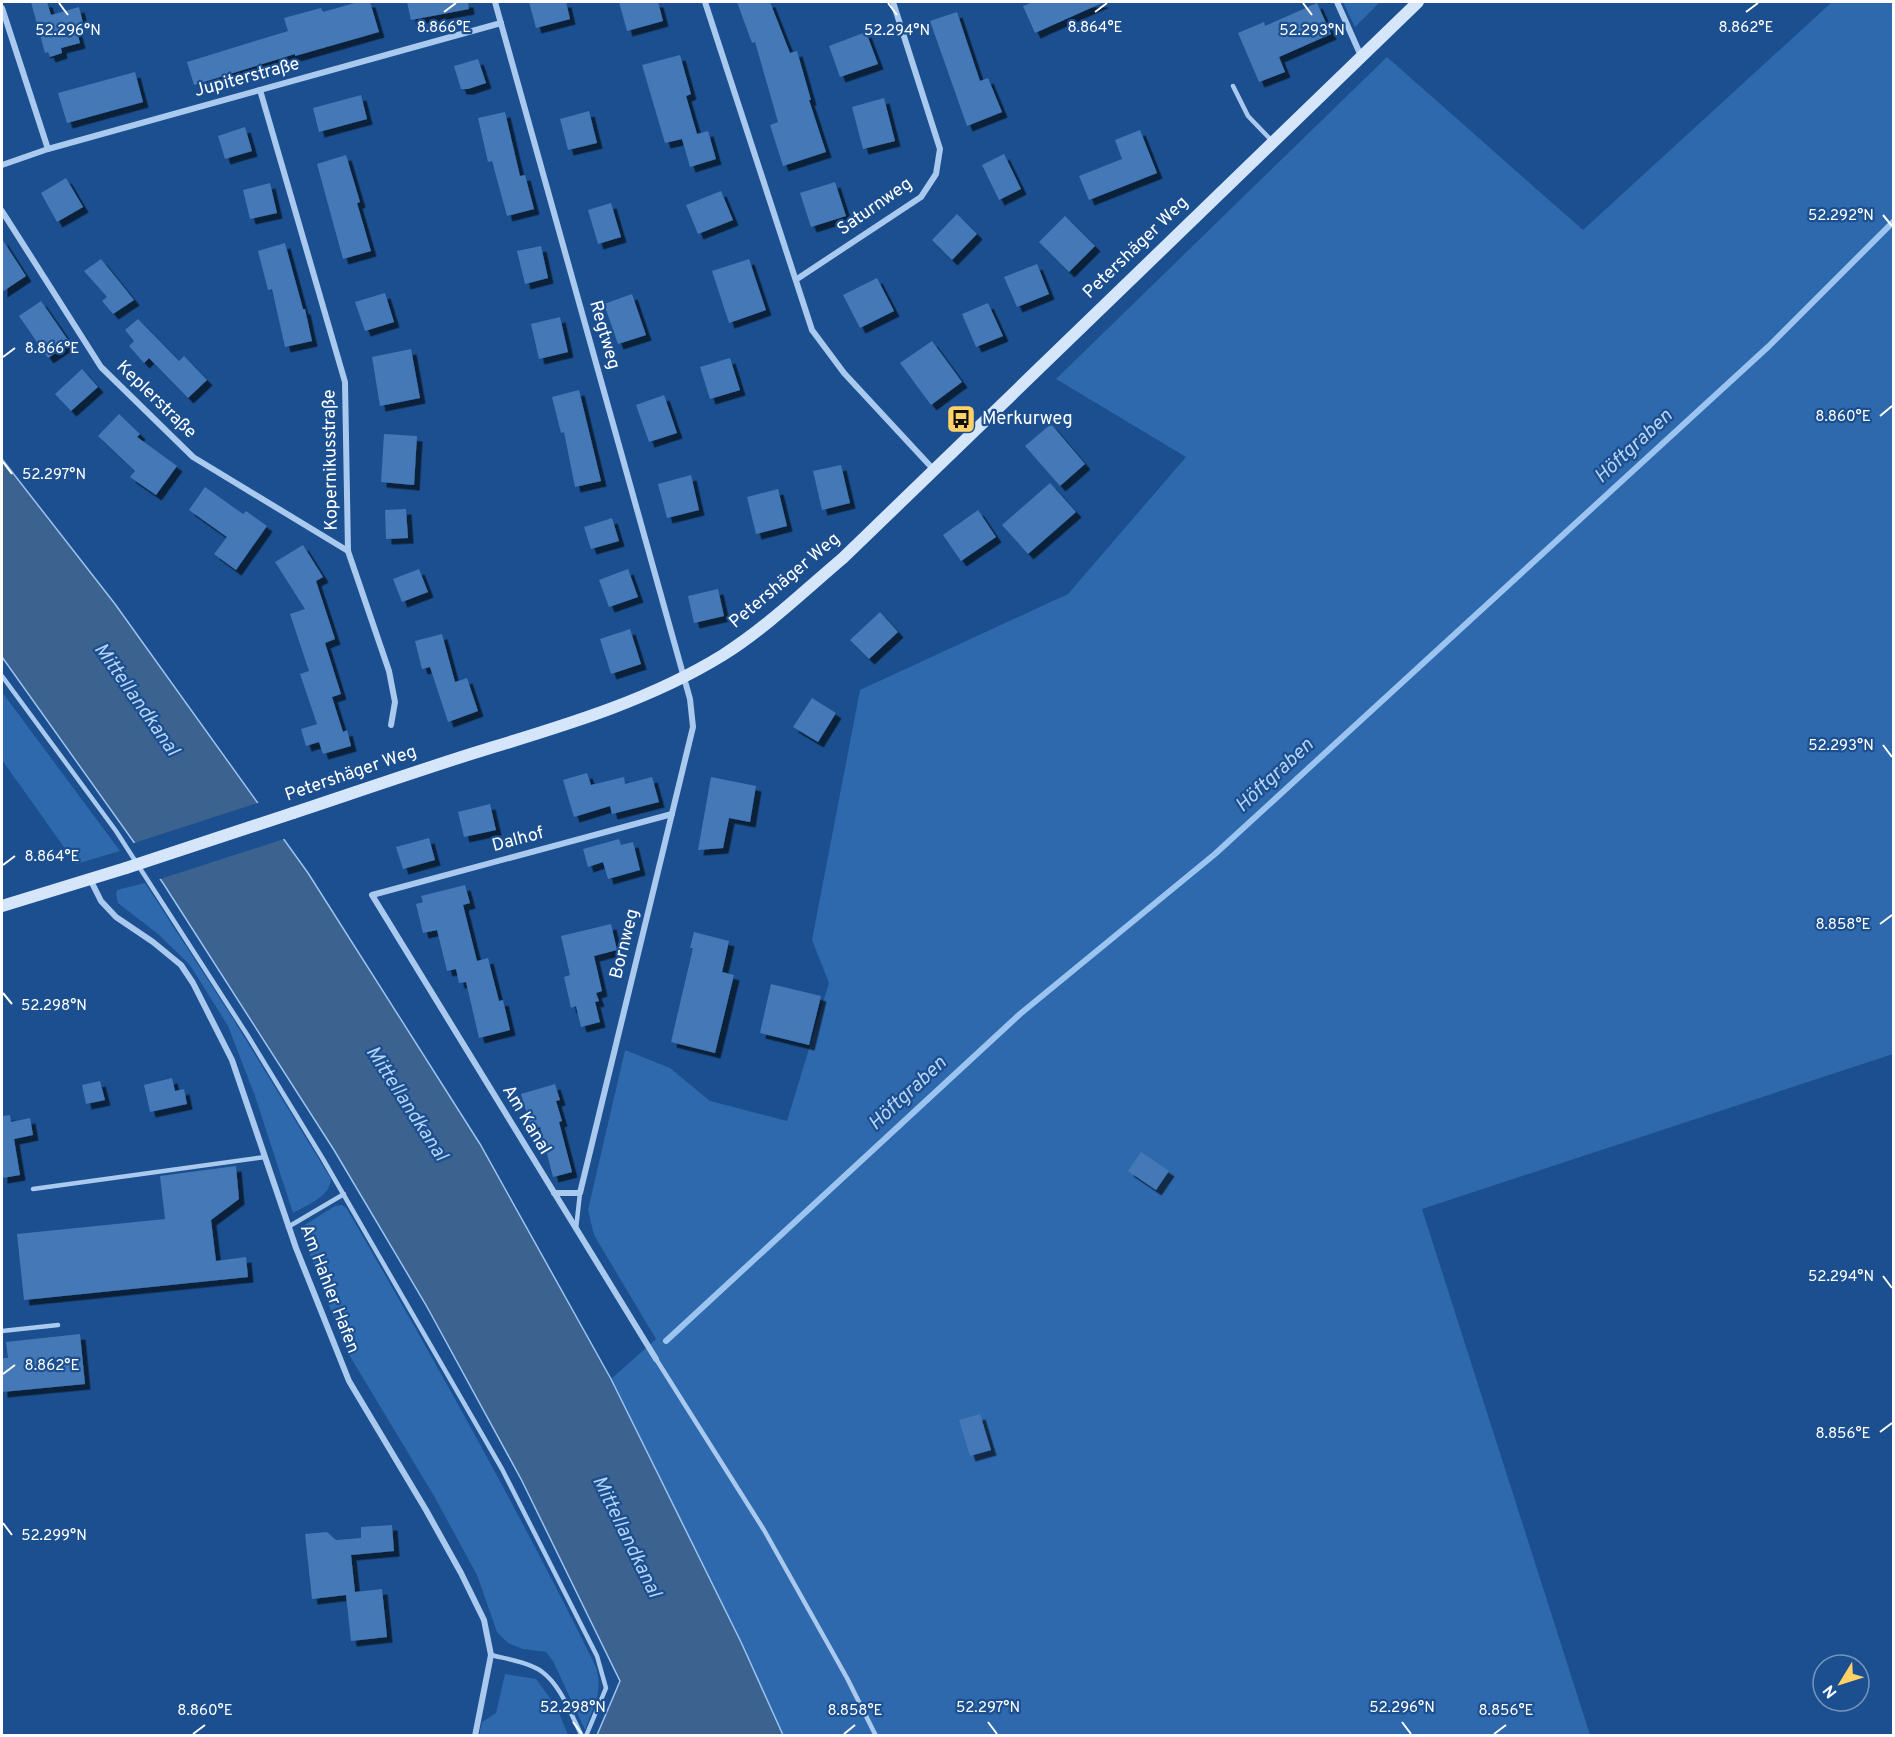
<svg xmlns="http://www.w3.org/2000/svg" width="1895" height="1737" viewBox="0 0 1895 1737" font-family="Overpass,sans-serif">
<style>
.green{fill:#2e69ad}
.water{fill:#3c6290;stroke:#9cc4f0;stroke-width:1.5}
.pier{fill:#1b4f8f}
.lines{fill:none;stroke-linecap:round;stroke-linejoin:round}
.stream{stroke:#9cc4f0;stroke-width:6}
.building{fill:#4478b7;filter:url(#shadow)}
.lane{stroke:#a9c9ee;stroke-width:4.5}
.street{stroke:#a9c9ee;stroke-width:6}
.secondary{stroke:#d6e6fa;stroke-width:12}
.secondary-bridge{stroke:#d6e6fa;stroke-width:12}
.ticks{fill:none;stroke:#fff;stroke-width:2}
.labels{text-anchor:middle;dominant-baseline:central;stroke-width:4.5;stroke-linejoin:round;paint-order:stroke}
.street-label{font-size:18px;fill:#fff;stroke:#1b4f8f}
.poi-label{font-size:18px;fill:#fff;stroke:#1b4f8f;text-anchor:start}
.water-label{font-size:20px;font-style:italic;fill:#b5d3f5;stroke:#1b4f8f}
.ticks-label{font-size:15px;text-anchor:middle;fill:#fff;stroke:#1b4f8f;stroke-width:4.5;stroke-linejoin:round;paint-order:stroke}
</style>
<defs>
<filter id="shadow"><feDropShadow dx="5.5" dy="5.5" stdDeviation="0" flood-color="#0009"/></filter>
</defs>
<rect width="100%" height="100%" fill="#1b4f8f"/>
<g class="green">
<polygon points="1343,2 1380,2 1355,27"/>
<polygon points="1832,2 1893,2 1893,1054 1422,1209 1590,1735 783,1735 741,1642 611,1379 656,1339 594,1235 588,1210 625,1050 670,1068 710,1101 787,1121 829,983 812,940 860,690 1068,594 1186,457 1056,379 1387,57 1583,230"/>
<polygon points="2,692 120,851 76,864 2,760"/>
<path d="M145 883 232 1017 331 1179C330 1197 307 1205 293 1213L255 1096 228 1026 190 965 158 934 118 903 116 894 117 890Z"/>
<path d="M342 1205 347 1209C434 1359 519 1511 596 1667 603 1693 594 1705 585 1730L553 1661 546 1652 523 1649 508 1643 497 1632 477 1575 434 1496 345 1348 300 1228 335 1206Z"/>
<polygon points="505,1674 536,1679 557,1708 568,1735 479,1735 482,1722 496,1713"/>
</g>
<polygon class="water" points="2,459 115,604 308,873 480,1144 611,1379 741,1642 783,1735 597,1735 620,1681 521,1479 426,1305 334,1150 163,883 2,657"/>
<polygon class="pier" points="261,802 287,838 157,880 131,844"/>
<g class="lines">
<polyline class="stream" points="666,1341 1020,1014 1215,854 1769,346 1894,221"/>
</g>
<g class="building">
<polygon points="31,2 47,2 51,15 79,7 83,23 75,25 80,43 61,48 62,53 50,57 48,52 45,53"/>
<polygon points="358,2 370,2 379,32 295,56 295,54 194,85 187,62 288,31 284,18 321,8 323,12"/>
<polygon points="407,2 468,2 469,9 411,20"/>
<polygon points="529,2 566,2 570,19 536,28"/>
<polygon points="619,2 658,2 663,21 627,31"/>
<polygon points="737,2 770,2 790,53 797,51 811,100 809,100 826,152 783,166 770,125 778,122 755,42 752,43"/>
<polygon points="1033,2 1104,2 1035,33 1023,6"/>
<polygon points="1317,3 1331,34 1279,57 1285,72 1259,82 1238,33 1264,22 1265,26"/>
<polygon points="957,12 980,81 988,78 1002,112 967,126 930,21"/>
<polygon points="866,32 878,64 840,77 829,46"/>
<polygon points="680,55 691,94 686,96 697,134 708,131 716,159 690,167 682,139 665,143 642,65"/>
<polygon points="478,59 486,83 468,89 461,89 454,66"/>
<polygon points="135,72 143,102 67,123 58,93"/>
<polygon points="361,95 367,119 319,132 313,108"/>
<polygon points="884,98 895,141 863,149 852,107"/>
<polygon points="589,111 597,143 568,150 560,119"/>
<polygon points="505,112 520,176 525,175 534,209 507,216 492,161 488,162 478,118"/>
<polygon points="245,127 252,151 225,159 218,136"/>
<polygon points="1140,130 1157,173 1089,200 1079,176 1122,159 1115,140"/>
<polygon points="1004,154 1021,189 999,200 982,165"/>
<polygon points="346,155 360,202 357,203 371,251 343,259 317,164"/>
<polygon points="66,178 83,207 57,222 41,193"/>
<polygon points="835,182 846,216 811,227 800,193"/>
<polygon points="270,183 277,213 250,219 243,190"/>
<polygon points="721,191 733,220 698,234 686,205"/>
<polygon points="611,203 621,237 598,244 588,210"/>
<polygon points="957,214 977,234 952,260 932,240"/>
<polygon points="1065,216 1095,246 1069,272 1039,242"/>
<polygon points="2,239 26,276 2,292"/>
<polygon points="285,243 303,309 305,309 312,341 285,347 272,289 268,290 258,251"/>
<polygon points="541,246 548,278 525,284 517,251"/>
<polygon points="101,259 134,300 113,314 102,301 107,297 84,271"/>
<polygon points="749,259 766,310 729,323 712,271"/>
<polygon points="1037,264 1049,294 1017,307 1004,277"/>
<polygon points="877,278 894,311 860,328 843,295"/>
<polygon points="385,293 394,322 365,331 355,302"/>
<polygon points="632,294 646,335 618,344 604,304"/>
<polygon points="41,301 70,343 48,358 19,316"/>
<polygon points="988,303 1003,336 976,347 962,314"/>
<polygon points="560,317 568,352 539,359 531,324"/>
<polygon points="138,319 179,361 184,356 207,380 188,398 149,358 144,363 129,346 134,341 125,330"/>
<polygon points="932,341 962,382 931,405 900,363"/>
<polygon points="411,349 420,398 380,406 372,357"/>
<polygon points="730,358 740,390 710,399 700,367"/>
<polygon points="82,369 98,387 71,411 55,394"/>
<polygon points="579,390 601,481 575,487 564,432 561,433 552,397"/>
<polygon points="664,395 677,433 649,442 636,405"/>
<polygon points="119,414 140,434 137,437 177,466 156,495 130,477 135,471 98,436"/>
<polygon points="1051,424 1085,464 1060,486 1025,446"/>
<polygon points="384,434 417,436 414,485 381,482"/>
<polygon points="841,465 850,503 822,510 813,471"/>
<polygon points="691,475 699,510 667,518 658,484"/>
<polygon points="1050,483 1076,512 1028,554 1002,525"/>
<polygon points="205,487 243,514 246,511 267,526 236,570 214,554 227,537 189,510"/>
<polygon points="778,489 787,526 756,534 747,497"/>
<polygon points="406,509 408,538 386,539 385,510"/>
<polygon points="978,510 996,537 961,561 943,535"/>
<polygon points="612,518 619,541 591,549 584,527"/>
<polygon points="303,545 323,577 316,581 335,639 325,643 341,694 332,697 343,732 347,730 351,746 323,754 319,742 306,746 301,729 317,724 300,674 309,671 290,614 305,609 275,562"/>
<polygon points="419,569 428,592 402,602 393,579"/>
<polygon points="628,569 638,597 609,607 599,580"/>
<polygon points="718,589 724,616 694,623 688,596"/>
<polygon points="880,612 898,632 869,659 850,640"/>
<polygon points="630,629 641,664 611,674 600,639"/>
<polygon points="442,634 455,682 467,678 478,711 448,722 430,667 422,669 415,641"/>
<polygon points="812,698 836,713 818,742 793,727"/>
<polygon points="587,773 591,785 624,777 625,784 652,777 659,802 612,814 610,806 574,817 563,780"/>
<polygon points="711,777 756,786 750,822 729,818 723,848 698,850"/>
<polygon points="490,804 496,830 464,837 458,812"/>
<polygon points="429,838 435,860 403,869 396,847"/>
<polygon points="619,839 621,845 633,842 640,870 608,879 603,862 588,867 583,849"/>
<polygon points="465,885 470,903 463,905 477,961 488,958 499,1001 503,1000 510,1030 479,1038 466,982 459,983 456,969 447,971 437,930 423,933 416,904 423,902 421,896"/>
<polygon points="611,924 617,950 594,956 602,991 596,993 599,1001 595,1002 600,1022 581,1027 576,1006 571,1008 564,977 570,975 561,936"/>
<polygon points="694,932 729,941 722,972 734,975 715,1053 671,1042 693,948 690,948"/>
<polygon points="771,984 821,996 809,1045 760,1033"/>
<polygon points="172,1078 175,1091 184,1089 187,1104 150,1112 144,1085"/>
<polygon points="100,1081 105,1100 86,1104 82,1085"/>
<polygon points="555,1084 560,1100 556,1101 562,1121 559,1122 572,1172 553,1177 540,1127 532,1130 521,1094"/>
<polygon points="10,1115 11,1122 30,1118 33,1135 14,1139 20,1175 2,1178 2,1116"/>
<polygon points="1141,1152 1169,1171 1156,1190 1128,1171"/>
<polygon points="236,1166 239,1199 211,1220 216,1261 246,1257 248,1277 24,1300 17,1234 165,1219 160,1176"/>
<polygon points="80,1334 85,1384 2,1392 2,1358 8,1358 6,1342"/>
<polygon points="980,1414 991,1450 970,1456 959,1420"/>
<polygon points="392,1525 394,1551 351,1555 355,1592 382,1589 387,1637 351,1641 346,1595 312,1599 305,1534 327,1532 336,1540 361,1538 361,1527"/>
</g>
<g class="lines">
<g class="lane">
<polyline points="1233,86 1248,116 1272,141"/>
<polyline points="2,676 116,831 248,1036 323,1159 502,1469 597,1656 606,1688 586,1736"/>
<polyline points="33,1189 265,1157"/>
<polyline points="288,1227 344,1194"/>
<polyline points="576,1229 580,1193"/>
<polyline points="2,1331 58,1325"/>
<polyline points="656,1359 764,1530 847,1678 876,1736"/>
<path d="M491 1655C507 1659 527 1662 541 1671 561 1685 571 1715 582 1736"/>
</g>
<g class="street">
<polyline points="495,2 690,699 693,727 580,1193 554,1193"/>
<polyline points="705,2 812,330 844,373 934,470"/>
<polyline points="1337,2 1361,56"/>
<polyline points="2,8 48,149"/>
<polyline points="260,90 345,382 348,551 389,671 395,702 391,725"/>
<polyline points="2,165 48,149 501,23"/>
<polyline points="2,211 101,367 193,457 348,551"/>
<polyline points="797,279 921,197 936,174 940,149 893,2"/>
<polyline points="90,879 101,901 116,917 153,942 181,965 193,983 232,1060 296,1248 349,1381 426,1510 461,1573 484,1620 491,1655 475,1736"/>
<polyline points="656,1359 372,895 672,814"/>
</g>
<g class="secondary">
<path d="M293 813C353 793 414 772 474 753 559 727 647 702 723 655 767 627 804 591 843 558L1418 2"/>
<polyline points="2,906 126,868"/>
</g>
<polyline class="secondary-bridge" points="126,868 293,813"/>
</g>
<path class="ticks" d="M59 3 68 15M888 3 897 15M1303 3 1312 15M444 12 456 3M1095 12 1107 3M1746 12 1758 3M1883 215 1892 226M3 357 15 348M1880 416 1892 406M3 462 12 474M1883 745 1892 757M3 865 15 856M1880 924 1892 915M3 993 12 1004M1883 1276 1892 1288M3 1374 15 1365M1880 1432 1892 1423M3 1523 12 1535M573 1722 582 1734M988 1722 997 1734M1402 1722 1411 1734M193 1734 205 1725M844 1734 855 1725M1494 1734 1506 1725"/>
<defs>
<g id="bus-square" transform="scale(1.5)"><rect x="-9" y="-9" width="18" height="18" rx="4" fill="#ffd166" stroke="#1b4f8f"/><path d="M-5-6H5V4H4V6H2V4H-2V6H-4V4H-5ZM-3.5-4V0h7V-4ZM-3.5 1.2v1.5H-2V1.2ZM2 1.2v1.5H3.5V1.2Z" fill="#111"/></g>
</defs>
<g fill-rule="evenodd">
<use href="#bus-square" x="961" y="419"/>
</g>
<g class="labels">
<g class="street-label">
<text transform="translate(247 78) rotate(-15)">Jupiterstraße</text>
<text transform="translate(875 207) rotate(-35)">Saturnweg</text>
<text transform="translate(1136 248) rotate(-44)">Petershäger Weg</text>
<text transform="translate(604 335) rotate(74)">Regtweg</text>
<text transform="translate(156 400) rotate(44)">Keplerstraße</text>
<text transform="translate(331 460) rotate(-91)">Kopernikusstraße</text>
<text transform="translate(785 581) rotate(-40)">Petershäger Weg</text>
<text transform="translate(351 774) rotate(-19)">Petershäger Weg</text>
<text transform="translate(518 840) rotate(-15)">Dalhof</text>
<text transform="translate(625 944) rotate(-76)">Bornweg</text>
<text transform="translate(526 1120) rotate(59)">Am Kanal</text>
<text transform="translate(329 1289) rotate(69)">Am Hahler Hafen</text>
</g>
<g class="poi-label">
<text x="982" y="419">Merkurweg</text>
</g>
<g class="water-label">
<text transform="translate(1634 447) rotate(-43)">Höftgraben</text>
<text transform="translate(136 700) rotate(55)">Mittellandkanal</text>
<text transform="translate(1275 776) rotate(-43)">Höftgraben</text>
<text transform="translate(908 1094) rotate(-43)">Höftgraben</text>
<text transform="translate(406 1104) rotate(57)">Mittellandkanal</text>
<text transform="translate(626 1537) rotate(64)">Mittellandkanal</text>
</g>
</g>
<g class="ticks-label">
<text x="444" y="32">8.866°E</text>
<text x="1095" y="32">8.864°E</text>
<text x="1746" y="32">8.862°E</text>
<text x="68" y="35">52.296°N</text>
<text x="897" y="35">52.294°N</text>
<text x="1312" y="35">52.293°N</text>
<text x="1841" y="220">52.292°N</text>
<text x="52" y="353">8.866°E</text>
<text x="1843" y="421">8.860°E</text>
<text x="54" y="479">52.297°N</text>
<text x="1841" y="750">52.293°N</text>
<text x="52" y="861">8.864°E</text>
<text x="1843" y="929">8.858°E</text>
<text x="54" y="1010">52.298°N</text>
<text x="1841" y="1281">52.294°N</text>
<text x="52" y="1370">8.862°E</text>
<text x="1843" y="1438">8.856°E</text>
<text x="54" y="1540">52.299°N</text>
<text x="573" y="1712">52.298°N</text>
<text x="988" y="1712">52.297°N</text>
<text x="1402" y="1712">52.296°N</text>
<text x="205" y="1715">8.860°E</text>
<text x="855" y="1715">8.858°E</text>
<text x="1506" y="1715">8.856°E</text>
</g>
<rect width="1895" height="1737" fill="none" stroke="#ffffff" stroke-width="6"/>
<g transform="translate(1841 1683) rotate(232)"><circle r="28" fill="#1b4f8f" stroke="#7695bc" stroke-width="1.5"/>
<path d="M0-4.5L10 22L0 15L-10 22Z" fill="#ffd166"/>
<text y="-9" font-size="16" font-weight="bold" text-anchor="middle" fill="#ffffff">N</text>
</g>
</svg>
